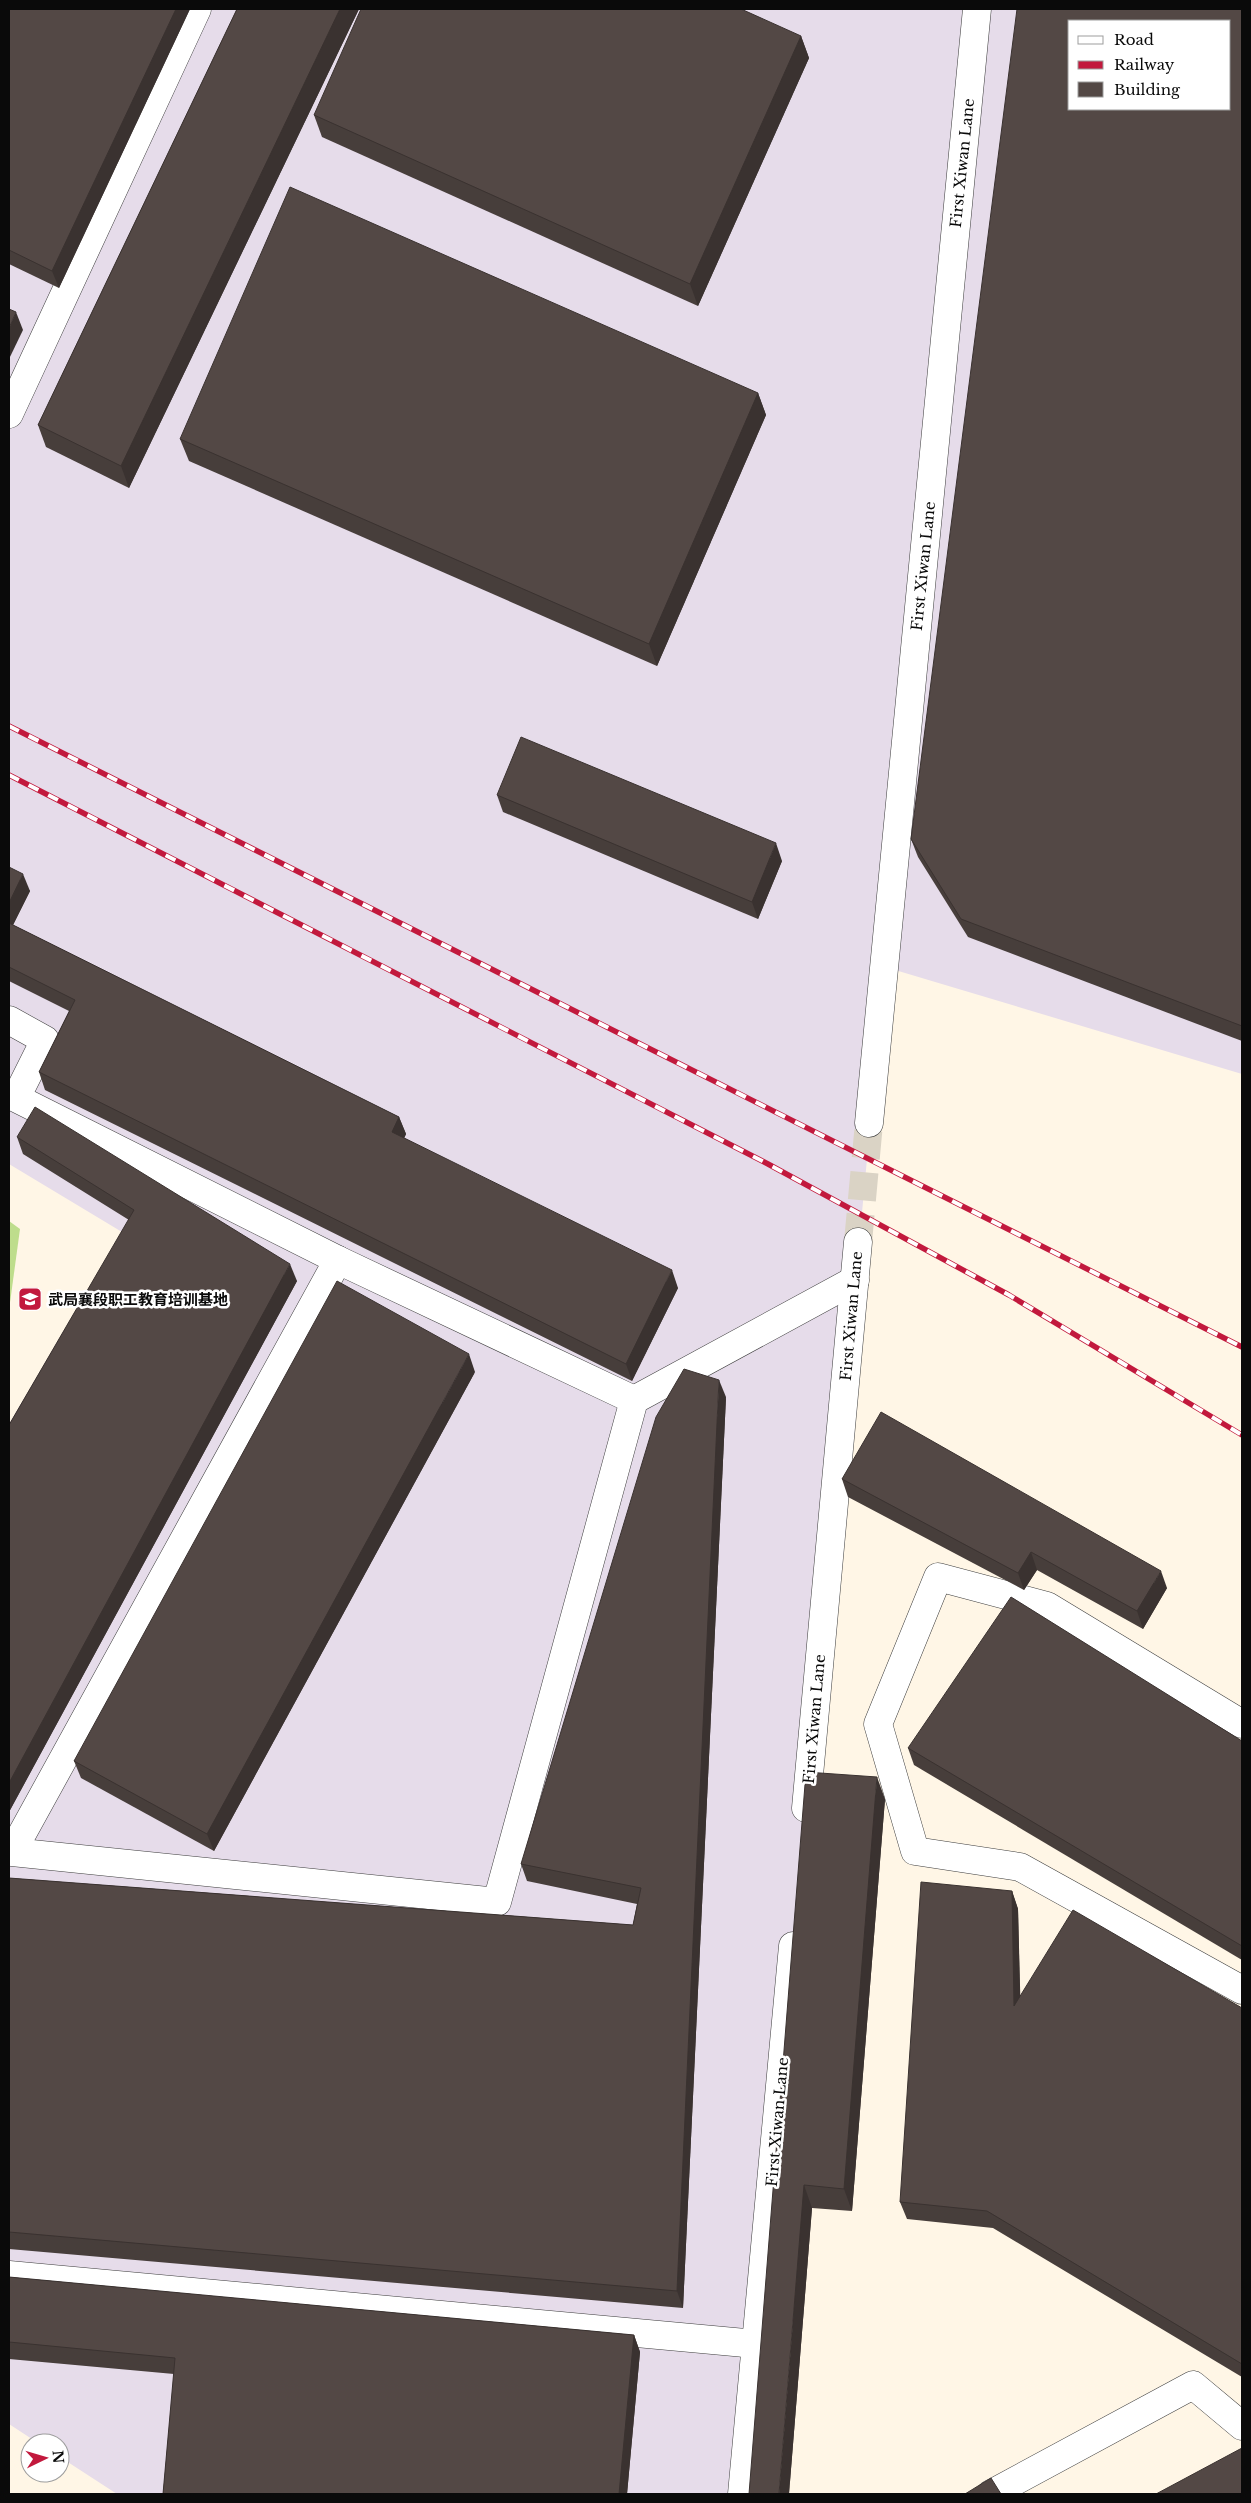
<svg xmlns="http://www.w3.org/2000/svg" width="1251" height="2503" viewBox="0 0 1251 2503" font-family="'Libre Baskerville','Noto Sans SC',serif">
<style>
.industrial{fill:#e6dcea;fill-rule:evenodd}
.forest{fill:#bedd8c}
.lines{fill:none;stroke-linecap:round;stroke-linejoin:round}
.minor-tunnel{stroke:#dad3c5;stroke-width:28;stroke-dasharray:28 14;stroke-linecap:butt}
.minor-casing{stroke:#3d3d3d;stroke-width:29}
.minor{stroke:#fff;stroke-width:28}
.rail-casing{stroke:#c2193d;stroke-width:5.5}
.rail{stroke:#fff;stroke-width:4;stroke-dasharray:11;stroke-linecap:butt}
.wall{fill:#473e3b}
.shaded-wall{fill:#3a3230}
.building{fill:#534845;stroke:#3a3230;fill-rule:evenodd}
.labels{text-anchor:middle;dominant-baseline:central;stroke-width:5;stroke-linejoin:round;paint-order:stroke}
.street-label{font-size:15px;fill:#0a0a0a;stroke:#fff}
.poi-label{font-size:15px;font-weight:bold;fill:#0a0a0a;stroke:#fff;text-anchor:start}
</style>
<rect width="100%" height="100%" fill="#fff6e6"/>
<path class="industrial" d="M9 9H1242V1074L885 967 742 2494H117L60 2457V2443H38L9 2424V1424L122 1232 9 1164ZM1070 21H1230V109H1070Z"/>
<polygon class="forest" points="9,1221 20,1229 9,1310"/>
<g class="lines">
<polyline class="minor-tunnel" points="858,1242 869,1123"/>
<g class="minor-casing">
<g id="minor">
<polyline points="9,414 197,9"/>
<polyline points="9,1020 45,1040 16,1098 338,1260"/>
<polyline points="869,1123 977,9"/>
<polyline points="634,1400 338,1260 12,1852 497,1902 634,1400 855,1280"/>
<polyline points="1242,1724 1047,1606 938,1577 878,1724 915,1851 1020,1867 1242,1990"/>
<polyline points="806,1808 858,1242"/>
<polyline points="9,2275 756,2344"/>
<polyline points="742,2494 793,1946"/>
<polyline points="991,2494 1193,2385 1242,2426"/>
</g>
</g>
<use href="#minor" class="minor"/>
<g class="rail-casing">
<g id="rail">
<polyline points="9,726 1242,1347"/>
<polyline points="9,775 768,1164 1009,1295 1242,1435"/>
</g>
</g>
<use href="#rail" class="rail"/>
</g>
<g class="wall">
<polygon points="9,9 190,9 59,288 9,264"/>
<polygon points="237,9 359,9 129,488 46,447 38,425"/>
<polygon points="1242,9 1242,1041 968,937 918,857 911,839"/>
<polygon points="801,36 809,58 698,306 322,137 314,115"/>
<polygon points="758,393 766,415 657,666 189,461 180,439"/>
<polygon points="497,795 782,861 758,919 503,812"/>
<polygon points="9,867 30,891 13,925 399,1117 406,1134 404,1138 678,1288 632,1381 45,1090 39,1072 69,1011 9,981"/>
<polygon points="17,1137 297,1281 9,1812 9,1425 129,1220 23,1154"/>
<polygon points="475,1372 214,1851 81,1778 74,1761"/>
<polygon points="726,1397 683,2308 9,2249 9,1878 633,1925 637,1904 527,1881 521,1864"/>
<polygon points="842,1479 1167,1588 1143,1629 1037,1570 1024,1590 848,1497"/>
<polygon points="1242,1741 1242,1960 914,1765 908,1748"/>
<polygon points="806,1772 885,1799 852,2211 812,2208 789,2494"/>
<polygon points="1012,1891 1018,1909 1020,1997 1242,2008 1242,2377 993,2228 907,2219 900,2202"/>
<polygon points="9,2277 634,2335 640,2352 627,2494 163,2494 174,2374 9,2359"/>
</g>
<g class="shaded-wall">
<polygon points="176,9 190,9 59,288 52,271"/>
<polygon points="340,9 359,9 129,488 121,466"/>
<polygon points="801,36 809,58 698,306 690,284"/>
<polygon points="16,312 23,330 9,359 9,328"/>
<polygon points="758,393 766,415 657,666 649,644"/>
<polygon points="776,843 782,861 758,919 752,902"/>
<polygon points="23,874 30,891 9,933 9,903"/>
<polygon points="399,1117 406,1134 399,1149 392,1132"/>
<polygon points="290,1264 297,1281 9,1812 9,1783"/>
<polygon points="672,1270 678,1288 632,1381 626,1364"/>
<polygon points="469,1354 475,1372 214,1851 207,1834"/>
<polygon points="719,1380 726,1397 683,2308 677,2291"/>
<polygon points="1031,1552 1037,1570 1024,1590 1018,1573"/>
<polygon points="1161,1571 1167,1588 1143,1629 1137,1611"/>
<polygon points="877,1777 885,1799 852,2211 844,2189"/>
<polygon points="1012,1891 1018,1909 1021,2024 1014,2006"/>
<polygon points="804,2185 812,2208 789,2494 779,2494"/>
<polygon points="634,2335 640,2352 627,2494 619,2494"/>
</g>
<g class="building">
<polygon points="9,9 176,9 52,271 9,250"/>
<polygon points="237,9 340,9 121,466 38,425"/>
<polygon points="361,9 741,9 801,36 690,284 314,115"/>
<path d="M1017 9H1242V1026L961 919 911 839ZM1070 21H1230V109H1070Z"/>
<polygon points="290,187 758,393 649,644 180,439"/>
<polygon points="9,309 16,312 9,328"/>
<polygon points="521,737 776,843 752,902 497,795"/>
<polygon points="9,867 23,874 9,903"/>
<polygon points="9,923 399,1117 392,1132 672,1270 626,1364 39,1072 75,1000 9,967"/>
<polygon points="35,1107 290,1264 9,1783 9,1425 134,1210 17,1137"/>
<polygon points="337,1281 469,1354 207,1834 74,1761"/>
<polygon points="684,1369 719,1380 677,2291 9,2232 9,1878 633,1925 641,1888 521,1864 656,1417"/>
<polygon points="881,1412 1161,1571 1137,1611 1031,1552 1018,1573 842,1479"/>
<polygon points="1011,1597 1242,1741 1242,1946 908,1748"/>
<polygon points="806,1772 877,1777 844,2189 804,2185 779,2494 749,2494"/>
<polygon points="921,1882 1012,1891 1014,2006 1073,1910 1242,2008 1242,2364 987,2211 900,2202"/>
<polygon points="9,2277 634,2335 619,2494 163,2494 175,2358 9,2342"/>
<polygon points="1242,2448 1242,2494 1156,2494"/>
<polygon points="991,2478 1001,2494 965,2494"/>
</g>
<defs>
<g id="university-square" transform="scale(1.25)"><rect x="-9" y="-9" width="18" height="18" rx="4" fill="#c2193d" stroke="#fff"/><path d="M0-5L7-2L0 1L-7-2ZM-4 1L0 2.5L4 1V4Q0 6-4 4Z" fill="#fff"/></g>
</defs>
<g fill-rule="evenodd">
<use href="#university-square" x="30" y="1299"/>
</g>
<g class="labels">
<g class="street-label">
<text transform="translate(962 163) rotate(-84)">First Xiwan Lane</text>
<text transform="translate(923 566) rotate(-84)">First Xiwan Lane</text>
<text transform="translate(851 1316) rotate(-85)">First Xiwan Lane</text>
<text transform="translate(814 1719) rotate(-85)">First Xiwan Lane</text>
<text transform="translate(777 2122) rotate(-85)">First Xiwan Lane</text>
</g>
<g class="poi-label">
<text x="48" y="1299">武局襄段职工教育培训基地</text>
</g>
</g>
<rect width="1251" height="2503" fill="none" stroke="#0a0a0a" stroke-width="20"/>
<rect x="1068" y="20" width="162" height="90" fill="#ffffff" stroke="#9d9d9d"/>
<rect x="1078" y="36" width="25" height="8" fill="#ffffff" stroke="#9d9d9d"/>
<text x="1114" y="45" font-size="15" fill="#0a0a0a">Road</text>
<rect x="1078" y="61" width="25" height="8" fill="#c2193d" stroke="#9d9d9d"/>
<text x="1114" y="70" font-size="15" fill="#0a0a0a">Railway</text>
<rect x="1078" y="82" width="25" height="15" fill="#534845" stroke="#9d9d9d"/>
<text x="1114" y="95" font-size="15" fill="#0a0a0a">Building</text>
<g transform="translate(45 2458) rotate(85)"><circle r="24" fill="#ffffff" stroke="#9d9d9d"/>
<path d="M0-4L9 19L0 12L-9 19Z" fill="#c2193d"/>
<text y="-8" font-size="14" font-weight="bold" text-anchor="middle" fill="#0a0a0a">N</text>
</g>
</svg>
